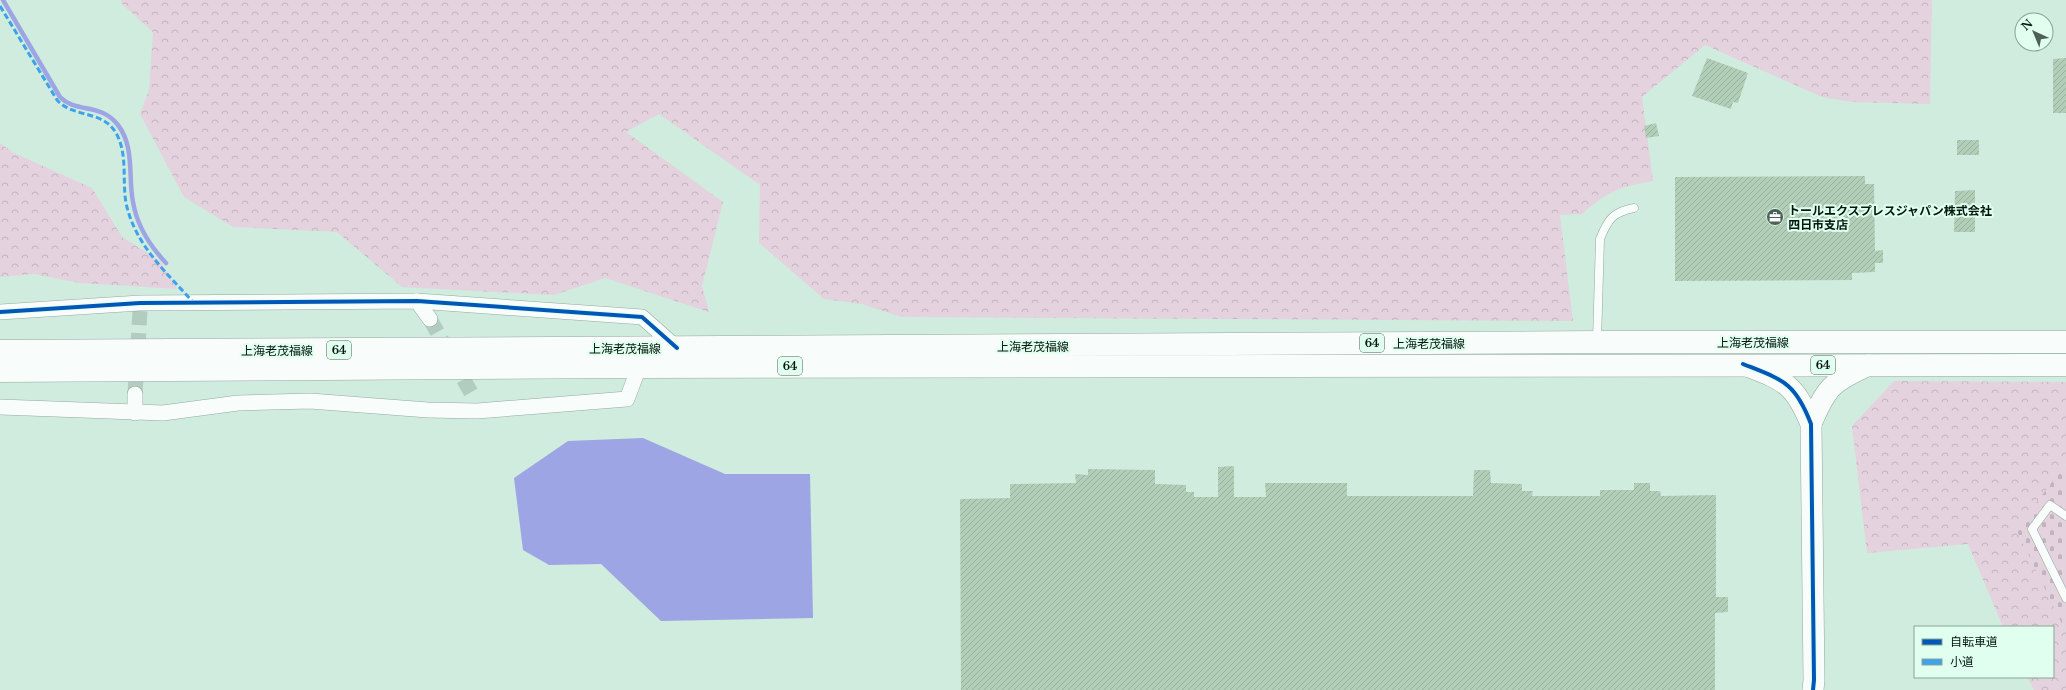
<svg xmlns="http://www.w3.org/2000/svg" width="2066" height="690" viewBox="0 0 2066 690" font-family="'Libre Baskerville','Noto Sans JP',serif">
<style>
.forest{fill:url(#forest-crowns)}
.cemetery{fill:url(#cemetery-stones)}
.water{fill:#9da5e4}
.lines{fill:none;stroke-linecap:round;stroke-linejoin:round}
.stream{stroke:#9da5e4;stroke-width:4.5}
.building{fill:url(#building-hatch)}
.street-tunnel{stroke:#b2ccbf;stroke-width:15;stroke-dasharray:15 8;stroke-linecap:butt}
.lane-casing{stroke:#94a99e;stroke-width:9}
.street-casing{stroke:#94a99e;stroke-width:16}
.secondary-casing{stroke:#94a99e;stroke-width:22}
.primary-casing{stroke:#94a99e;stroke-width:23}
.lane{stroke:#f8fcfa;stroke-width:8}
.street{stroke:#f8fcfa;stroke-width:15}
.secondary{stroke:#f8fcfa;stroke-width:21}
.primary{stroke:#f8fcfa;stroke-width:22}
.quiet{stroke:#3ca2ea;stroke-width:3;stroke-dasharray:6 3;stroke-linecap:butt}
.cycleway-casing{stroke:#e1ffef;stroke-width:6}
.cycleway{stroke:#0057b8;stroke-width:4}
.labels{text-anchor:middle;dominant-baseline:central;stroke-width:4;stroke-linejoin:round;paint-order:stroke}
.shield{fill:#e1ffef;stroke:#475d52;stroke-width:1}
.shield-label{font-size:11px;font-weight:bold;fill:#05180f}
.poi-label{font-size:12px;font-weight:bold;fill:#05180f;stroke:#e1ffef;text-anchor:start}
.street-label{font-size:12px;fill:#05180f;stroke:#e1ffef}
</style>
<defs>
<pattern id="forest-crowns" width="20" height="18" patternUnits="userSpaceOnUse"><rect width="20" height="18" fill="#e4d2de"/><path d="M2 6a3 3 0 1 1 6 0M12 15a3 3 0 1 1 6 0" fill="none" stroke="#c2b4bd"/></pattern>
<pattern id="cemetery-stones" width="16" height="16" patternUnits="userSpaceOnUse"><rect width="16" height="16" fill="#e4d2de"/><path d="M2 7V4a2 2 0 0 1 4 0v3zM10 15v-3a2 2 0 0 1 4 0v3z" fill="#c2b4bd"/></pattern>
<pattern id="building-hatch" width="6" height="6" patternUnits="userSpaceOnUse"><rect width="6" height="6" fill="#b3ceb8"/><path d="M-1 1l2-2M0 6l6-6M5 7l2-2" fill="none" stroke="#98b09d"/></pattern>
</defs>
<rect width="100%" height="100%" fill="#d0ecde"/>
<g class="forest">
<path d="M121 0H1932L1930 104 1852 102 1822 97 1705 45 1642 97 1653 181C1619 187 1608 191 1582 214L1560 215 1573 321 901 317 862 304 824 299 759 243 760 185 659 114 626 132 723 202 702 286 709 312 605 278 554 295 402 287 337 232 233 227 184 197 140 114 149 90 153 32 122 4Z"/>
<polygon points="0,143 12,152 92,188 122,237 160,261 177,289 80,283 34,274 0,277"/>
<polygon points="1894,381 2066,382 2066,464 2017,529 2066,632 2066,690 2034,690 2027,677 2053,677 2053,627 2003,627 1968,544 1867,553 1852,426"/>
</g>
<polygon class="cemetery" points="2066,464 2066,632 2016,529"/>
<polygon class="water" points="643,438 725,474 810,474 813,618 661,621 601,564 549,565 523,550 514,478 568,441"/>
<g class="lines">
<path class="stream" d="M3 0 60 97C77 114 100 102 118 125 135 147 128 178 133 202 137 226 150 246 166 263"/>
</g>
<g class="building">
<polygon points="1707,58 1748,73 1738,103 1733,102 1731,109 1692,96"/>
<polygon points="2066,58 2066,113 2053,113 2053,59"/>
<polygon points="1656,123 1659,136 1646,138 1644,126"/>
<rect x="1957" y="140" width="22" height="15"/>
<polygon points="1865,176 1865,184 1874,184 1875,251 1883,250 1883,263 1875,263 1875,272 1852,273 1852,280 1675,281 1675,177"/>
<polygon points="1975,190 1975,232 1954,232 1955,191"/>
<polygon points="1234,466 1234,497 1266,497 1265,483 1347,483 1347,496 1473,496 1474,470 1490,470 1491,483 1522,484 1522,491 1533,491 1532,496 1600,496 1600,490 1634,490 1634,483 1650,483 1650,491 1660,491 1661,496 1716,495 1716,597 1728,597 1728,612 1715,613 1715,690 961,690 960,499 1010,498 1010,484 1076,483 1075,474 1088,475 1088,469 1155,470 1155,484 1186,485 1186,492 1194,492 1194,497 1218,497 1218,467"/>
</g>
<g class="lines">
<g class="street-tunnel">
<polyline points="430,319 474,398"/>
<polyline points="135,394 140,311"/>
</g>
<g class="lane-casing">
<g id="lane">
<path d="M1597 341 1600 239C1608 219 1613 212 1634 208"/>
<polyline points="2066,516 2050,505 2032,529 2066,598"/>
</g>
</g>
<g class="street-casing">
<g id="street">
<polyline points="417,301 430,319"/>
<polyline points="0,312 140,303 417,301 642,317 677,348"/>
<polyline points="0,407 163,413 238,403 310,401 428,410 477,411 627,399 639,367"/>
<polyline points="135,413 135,394"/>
</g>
</g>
<g class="secondary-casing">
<g id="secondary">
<path d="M1747 366C1786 381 1795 385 1811 424L1814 680 1813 690"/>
<path d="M1811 424C1827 386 1832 382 1869 365"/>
</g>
</g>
<g class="primary-casing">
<g id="primary">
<polyline points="0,351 1597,342 2066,342"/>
<polyline points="0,371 639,367 2066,365"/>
</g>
</g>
<use href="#lane" class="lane"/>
<use href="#street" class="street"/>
<use href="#secondary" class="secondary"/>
<use href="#primary" class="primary"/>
<path class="quiet" d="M0 6 57 100C73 118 103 110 116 133 128 154 122 180 126 203 135 245 166 272 193 302"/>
<g class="cycleway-casing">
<g id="cycleway">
<polyline points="0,312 140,303 417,301 642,317 677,348"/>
<path d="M1743 364C1783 380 1795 382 1811 424L1814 680 1813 690"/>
</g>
</g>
<use href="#cycleway" class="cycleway"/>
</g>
<defs>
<g id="office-disc" transform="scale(0.9)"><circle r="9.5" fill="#4c6257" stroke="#e1ffef"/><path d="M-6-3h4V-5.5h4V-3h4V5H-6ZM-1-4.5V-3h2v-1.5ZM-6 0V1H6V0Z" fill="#fff"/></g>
</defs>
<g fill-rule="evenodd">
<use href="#office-disc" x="1775" y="217"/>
</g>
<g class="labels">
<g class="shield">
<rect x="1360" y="334" width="24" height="18" rx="3"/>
<rect x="327" y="341" width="24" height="18" rx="3"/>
<rect x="1811" y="356" width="24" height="18" rx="3"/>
<rect x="778" y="357" width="24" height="18" rx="3"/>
</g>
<g class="shield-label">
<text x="1372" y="343">64</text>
<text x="339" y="350">64</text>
<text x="1823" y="365">64</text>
<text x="790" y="366">64</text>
</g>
<g class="poi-label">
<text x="1788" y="210">トールエクスプレスジャパン株式会社<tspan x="1788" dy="14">四日市支店</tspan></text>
</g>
<g class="street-label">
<text x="1753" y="342">上海老茂福線</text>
<text x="1429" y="343">上海老茂福線</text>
<text x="1033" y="346">上海老茂福線</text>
<text x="625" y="348">上海老茂福線</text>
<text x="277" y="350">上海老茂福線</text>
</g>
</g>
<rect x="1914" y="626" width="140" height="52" fill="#e1ffef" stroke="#89a395"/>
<rect x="1922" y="639" width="20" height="6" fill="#0057b8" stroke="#89a395"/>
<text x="1950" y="646" font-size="12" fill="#05180f">自転車道</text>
<rect x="1922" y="659" width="20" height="6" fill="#3ca2ea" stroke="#89a395"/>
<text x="1950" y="666" font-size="12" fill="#05180f">小道</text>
<g transform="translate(2034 32) rotate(316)"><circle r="19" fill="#e1ffef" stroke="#89a395"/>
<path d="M0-3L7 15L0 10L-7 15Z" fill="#4c6257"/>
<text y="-6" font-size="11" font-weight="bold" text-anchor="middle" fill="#05180f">N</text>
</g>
</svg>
